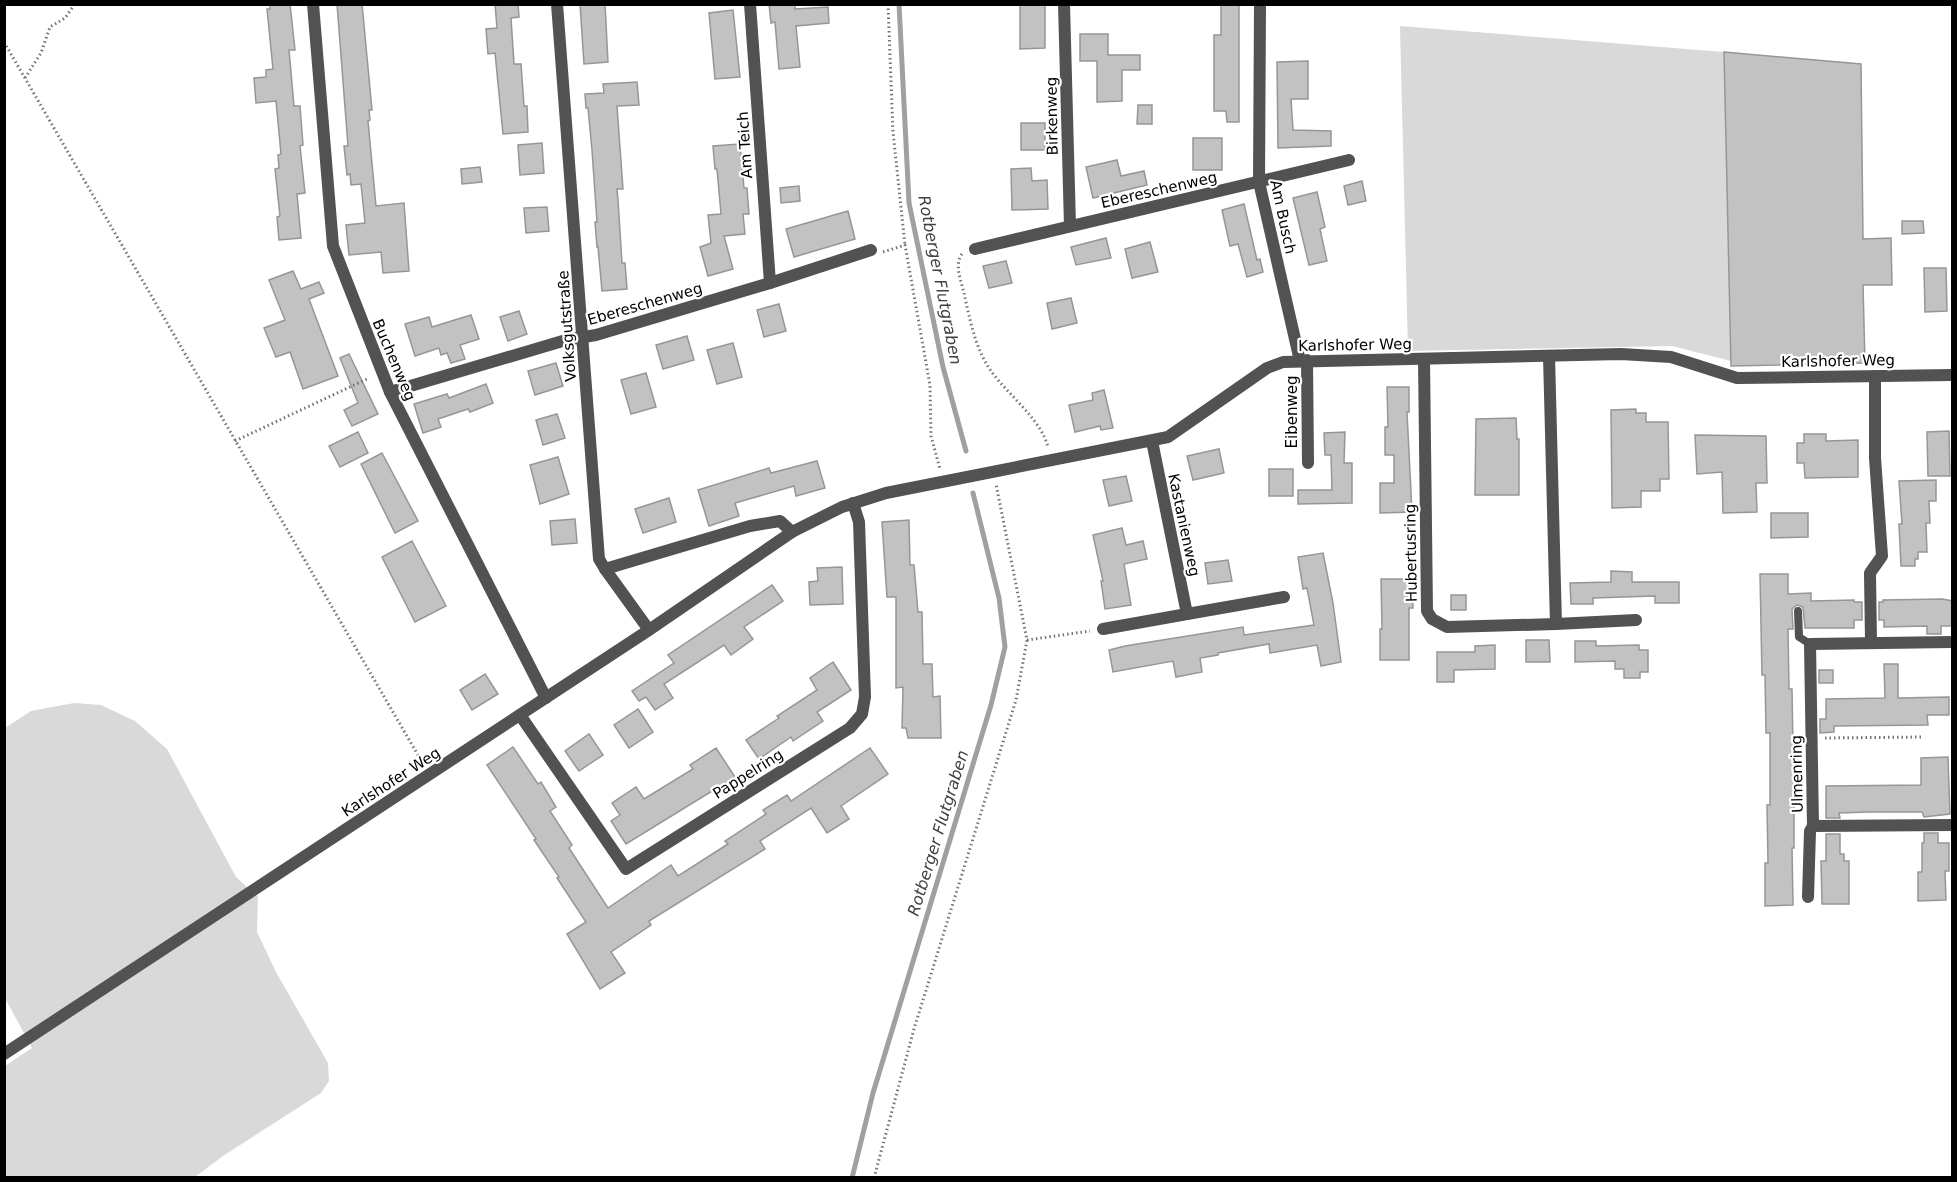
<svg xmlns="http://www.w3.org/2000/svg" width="1957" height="1182" viewBox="0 0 1957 1182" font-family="'DejaVu Sans',sans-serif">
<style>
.green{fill:#d9d9d9}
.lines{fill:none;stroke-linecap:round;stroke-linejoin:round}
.stream{stroke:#a0a0a0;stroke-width:5}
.building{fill:#c2c2c2;stroke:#969696;stroke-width:1.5}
.path{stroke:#747474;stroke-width:3;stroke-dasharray:1.5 3;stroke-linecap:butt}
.service{stroke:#525252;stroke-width:8}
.minor{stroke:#525252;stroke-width:12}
.labels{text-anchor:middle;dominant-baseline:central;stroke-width:4.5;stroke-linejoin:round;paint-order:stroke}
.street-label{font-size:15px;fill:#000;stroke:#fff}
.water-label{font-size:16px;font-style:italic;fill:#414141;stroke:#fff}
</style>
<rect width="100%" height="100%" fill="#fff"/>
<g class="green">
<polygon points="1400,26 1724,52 1731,361 1672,346 1408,351"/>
<polygon points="74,703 101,705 135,721 167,749 236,877 258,897 257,932 276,972 328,1063 329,1081 321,1093 223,1156 195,1177 5,1178 5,1066 32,1048 5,998 5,728 31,711"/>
</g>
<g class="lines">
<g class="stream">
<polyline points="899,4 909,203 943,367 966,451"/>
<polyline points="852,1178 873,1093 991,705 1005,647 999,598 973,493"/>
</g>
</g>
<g class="building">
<polygon points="270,4 290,4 295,50 289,50 294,106 300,106 303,145 300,146 305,193 297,194 301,238 279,240 277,217 280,216 275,169 279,168 278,155 281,154 276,101 256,103 254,78 266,77 266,70 273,69 267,9 270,9"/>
<polygon points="337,4 362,4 372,110 369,110 370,120 368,121 376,206 404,203 409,271 383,273 381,252 349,255 346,225 365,223 361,184 351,185 350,174 347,175 344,146 348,146"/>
<polygon points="495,4 518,4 519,17 511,18 514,64 521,64 524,106 527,106 528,132 503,134 495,53 488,54 486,29 497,28"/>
<polygon points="580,4 605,4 608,62 584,64"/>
<polygon points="769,4 795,4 795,9 828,7 829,23 796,26 800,67 779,69 775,22 771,23"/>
<polygon points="1020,4 1045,4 1045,48 1020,49"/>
<polygon points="1221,4 1239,4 1239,122 1227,122 1226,111 1214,111 1214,35 1221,35"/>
<polygon points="733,10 740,77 715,79 709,13"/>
<polygon points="1080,34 1108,34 1108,55 1140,55 1140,70 1122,70 1122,101 1097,102 1097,61 1080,61"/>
<polygon points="1724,52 1861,64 1863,239 1891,238 1892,285 1863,285 1865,363 1731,366"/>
<polygon points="1308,61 1308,99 1291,99 1293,130 1331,131 1331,146 1278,148 1277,62"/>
<polygon points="637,82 639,105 617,106 623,189 617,189 618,200 622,263 625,263 627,289 602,291 598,247 597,247 595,222 597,222 592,150 588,108 586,108 585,94 604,93 603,84"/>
<polygon points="1138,105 1152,105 1152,124 1137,124"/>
<rect x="1021" y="123" width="24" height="27"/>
<rect x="1193" y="138" width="29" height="32"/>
<polygon points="542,143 544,173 520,175 518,145"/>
<polygon points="740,144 744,188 747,188 749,214 743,214 745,234 724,236 733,269 708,276 700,247 711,243 708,215 721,214 717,169 715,169 713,146"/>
<polygon points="1117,160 1121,176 1144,171 1147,185 1093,198 1086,167"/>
<polygon points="480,167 482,182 462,184 461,169"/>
<polygon points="1031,168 1032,181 1047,180 1048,209 1012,210 1011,169"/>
<polygon points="1362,181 1366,201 1348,205 1344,186"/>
<polygon points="799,186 800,201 781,203 780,188"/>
<polygon points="1317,192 1325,227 1320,229 1327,261 1309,265 1293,198"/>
<polygon points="1244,204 1257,260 1260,259 1263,272 1247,277 1238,244 1230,246 1222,210"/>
<polygon points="547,207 549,231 526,233 524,208"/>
<polygon points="848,211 855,239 794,257 786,229"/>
<polygon points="1902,221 1923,221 1924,233 1902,234"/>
<polygon points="1106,238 1111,258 1076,265 1071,247"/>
<polygon points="1150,242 1158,272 1132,278 1125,249"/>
<polygon points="1006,261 1012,283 989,288 983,266"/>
<polygon points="1924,268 1946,268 1947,311 1925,312"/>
<polygon points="293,271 301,289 319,282 324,293 309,299 338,376 303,389 290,352 276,357 264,328 285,320 269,280"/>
<polygon points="1071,298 1077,323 1052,329 1047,303"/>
<polygon points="779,304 786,331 764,337 757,310"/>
<polygon points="519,311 527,334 508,341 500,317"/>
<polygon points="471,315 479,339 460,345 465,359 451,363 447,353 441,355 439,348 415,356 405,324 429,317 432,327"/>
<polygon points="687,336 694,360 663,369 656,345"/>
<polygon points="733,343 742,377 717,384 707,350"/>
<polygon points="349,354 378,414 352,426 344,410 358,403 340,358"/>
<polygon points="556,363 563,386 535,395 528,371"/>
<polygon points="646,373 656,407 631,414 621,380"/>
<polygon points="486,384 493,403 470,412 468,409 438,419 441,427 423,433 414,404 447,394 449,398"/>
<polygon points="1387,387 1409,387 1409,412 1407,412 1412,512 1380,513 1380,483 1394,483 1394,455 1385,455 1385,427 1388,427"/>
<polygon points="1104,390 1113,428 1101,430 1100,426 1075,432 1069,405 1093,400 1092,393"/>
<polygon points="1636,409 1636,413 1646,413 1646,422 1668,422 1669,479 1660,479 1660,491 1641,491 1641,507 1612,508 1611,410"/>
<polygon points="557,414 565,438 543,445 536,420"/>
<polygon points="1516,418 1517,439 1519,439 1519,495 1475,495 1476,419"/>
<polygon points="1949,431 1950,476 1928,476 1927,432"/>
<polygon points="358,432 368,453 340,467 329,446"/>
<polygon points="1345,432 1344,463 1352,463 1352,503 1298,504 1298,490 1332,490 1331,455 1325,455 1324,433"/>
<polygon points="1804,434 1826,434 1826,441 1858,440 1858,477 1805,478 1804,463 1797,463 1797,443 1804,443"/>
<polygon points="1695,435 1766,436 1767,483 1756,483 1757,512 1723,513 1722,472 1697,474"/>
<polygon points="1219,449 1224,473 1193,480 1187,456"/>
<polygon points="382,453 418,521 395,533 361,464"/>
<polygon points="558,457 569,494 540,504 530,465"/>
<polygon points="817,461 825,488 796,496 794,486 735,503 739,516 709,526 698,490 769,468 771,473"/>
<rect x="1269" y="469" width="24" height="27"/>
<polygon points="1126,476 1132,501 1109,506 1103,480"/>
<polygon points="1936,480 1936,501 1929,501 1930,523 1926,523 1927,552 1918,552 1918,559 1915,559 1915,566 1901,566 1899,524 1902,524 1899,481"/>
<polygon points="669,498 676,522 643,533 635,509"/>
<polygon points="1771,513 1808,513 1808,537 1771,538"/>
<polygon points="575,519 577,543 552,545 550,521"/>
<polygon points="909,520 910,565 914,565 918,612 922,612 923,664 932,664 933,697 940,696 941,738 908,738 906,728 902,728 903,687 896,688 896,597 887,597 882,522"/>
<polygon points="1122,528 1126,545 1143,541 1147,559 1124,564 1131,605 1105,609 1101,581 1103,581 1093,535"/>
<polygon points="412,541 446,606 415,622 382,557"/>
<polygon points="1323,553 1333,603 1341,662 1321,666 1317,645 1270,653 1269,644 1218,653 1218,655 1200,658 1202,672 1176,677 1173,661 1113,672 1109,650 1125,646 1243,627 1244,635 1314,625 1307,588 1303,589 1298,557"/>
<polygon points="1228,560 1232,581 1208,584 1205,563"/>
<polygon points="842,567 843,604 810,605 809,582 818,581 817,568"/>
<polygon points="1611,571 1632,572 1632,582 1679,582 1679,603 1655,603 1655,596 1593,598 1593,604 1571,604 1570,583 1611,582"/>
<polygon points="1760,574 1788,574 1788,594 1811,593 1811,601 1854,600 1854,602 1862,602 1862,620 1854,620 1854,628 1805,628 1803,607 1797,605 1792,609 1793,629 1788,629 1789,689 1792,689 1793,747 1797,747 1797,790 1794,790 1794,848 1792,848 1793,905 1765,906 1765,863 1768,863 1767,805 1770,805 1770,733 1766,733 1765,675 1762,675"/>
<polygon points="1381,579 1412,579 1413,608 1409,608 1409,660 1380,660 1380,629 1382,629"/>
<polygon points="772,585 783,601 744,627 753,639 731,655 724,645 664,684 673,698 655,710 646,697 639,701 632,691 674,663 668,655"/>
<rect x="1451" y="595" width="15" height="15"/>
<polygon points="1942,599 1953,601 1953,626 1941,626 1941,634 1927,634 1927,626 1884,627 1884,620 1879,620 1879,602 1883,602 1883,600"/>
<polygon points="1526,640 1549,640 1550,662 1526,662"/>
<polygon points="1575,641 1596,641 1596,646 1639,645 1639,650 1648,650 1648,672 1640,672 1640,678 1624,678 1624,669 1615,669 1615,661 1575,662"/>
<polygon points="1495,645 1495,669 1454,670 1454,682 1437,682 1437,652 1475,652 1475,646"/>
<polygon points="833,662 851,690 817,712 823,721 793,741 791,737 759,759 746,740 779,718 777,716 817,690 810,678"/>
<polygon points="1884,664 1898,664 1898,698 1949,697 1949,715 1927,715 1928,725 1834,726 1834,732 1820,733 1820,719 1826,719 1826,699 1885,698"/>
<rect x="1819" y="670" width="14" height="13"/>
<polygon points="485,674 498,694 472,710 460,690"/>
<polygon points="638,709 653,732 629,748 614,725"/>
<polygon points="589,734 603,755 579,771 565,751"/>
<polygon points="513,747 538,784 541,782 556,807 550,811 572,845 569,848 608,908 671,865 678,876 728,844 725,841 766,814 763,810 787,795 791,801 870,748 888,774 841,806 849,819 827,833 811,808 760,841 765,849 649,921 651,925 611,952 625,973 600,989 567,934 586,922 557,878 559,877 534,840 536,839 487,765"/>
<polygon points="716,748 735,777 626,844 611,821 620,815 612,803 636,787 644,799 693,769 690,765"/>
<polygon points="1948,757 1950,814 1924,817 1922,812 1869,812 1839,813 1840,818 1826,818 1826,786 1921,785 1921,758"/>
<polygon points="1924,833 1938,833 1938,843 1949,843 1949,871 1945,871 1946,900 1918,901 1918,872 1922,872 1922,843 1924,843"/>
<polygon points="1826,834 1840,834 1840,854 1844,854 1844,861 1849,861 1849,904 1822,904 1821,861 1826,861"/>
</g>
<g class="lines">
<g class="path">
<polyline points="888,4 893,132 905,245"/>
<polyline points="4,42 422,762"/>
<polyline points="25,78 41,53 50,27 65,18 75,4"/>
<polyline points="883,252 905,245 930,385 931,436 940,469"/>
<path d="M962 254C954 265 961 280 964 293 970 320 975 348 991 371 1007 394 1043 421 1048 448"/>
<polyline points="235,441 369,378"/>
<polyline points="1027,640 1090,631"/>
<polyline points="1825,738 1923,737"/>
<polyline points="874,1178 914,1029 1016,700 1027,640 996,484"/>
</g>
<polyline class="service" points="1798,611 1799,637 1810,644"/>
<g class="minor">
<polyline points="313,4 333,246 390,392 546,698"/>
<polyline points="557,4 599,559 605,569 649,630"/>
<polyline points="750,4 770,283"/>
<polyline points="1064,4 1070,226"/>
<polyline points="1260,4 1259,182 1300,361"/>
<polyline points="975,249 1349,160"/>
<polyline points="1424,359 1427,611 1432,619 1447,627 1556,624 1549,356"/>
<polyline points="1307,360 1308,463"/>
<polyline points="390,392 566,340 596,335 770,283 871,250"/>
<polyline points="1152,441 1187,614 1284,597"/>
<polyline points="605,569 750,526 780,521 792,532"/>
<polyline points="1556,624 1636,620"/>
<polyline points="1103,629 1187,614"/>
<polyline points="1871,642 1870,573 1882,556 1875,458 1875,376"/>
<polyline points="1952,642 1810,644 1813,826 1952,825"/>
<polyline points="520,715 626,869 850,728 862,714 865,697 859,522 853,503"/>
<polyline points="1808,897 1810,831 1813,826"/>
<polyline points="4,1054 649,630 792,532 842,507 886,493 1168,437 1267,368 1283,362 1621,354 1671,357 1737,378 1952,375"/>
</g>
</g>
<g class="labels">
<g class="street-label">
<text transform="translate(1052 116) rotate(-91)">Birkenweg</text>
<text transform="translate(745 145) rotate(-94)">Am Teich</text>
<text transform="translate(1159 190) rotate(-13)">Ebereschenweg</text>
<text transform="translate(1283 217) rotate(78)">Am Busch</text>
<text transform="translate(645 304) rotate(-16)">Ebereschenweg</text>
<text transform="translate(567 326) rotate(-94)">Volksgutstraße</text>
<text transform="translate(1355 345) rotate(-1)">Karlshofer Weg</text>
<text transform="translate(394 360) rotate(67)">Buchenweg</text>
<text transform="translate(1838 361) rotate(-1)">Karlshofer Weg</text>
<text transform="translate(1292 412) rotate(-90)">Eibenweg</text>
<text transform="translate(1184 525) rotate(78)">Kastanienweg</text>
<text transform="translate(1411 553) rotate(-91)">Hubertusring</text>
<text transform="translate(748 774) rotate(-32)">Pappelring</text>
<text transform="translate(1797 774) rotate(-91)">Ulmenring</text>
<text transform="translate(391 782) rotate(-33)">Karlshofer Weg</text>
</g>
<g class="water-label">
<text transform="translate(940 280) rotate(79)">Rotberger Flutgraben</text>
<text transform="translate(938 833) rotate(-73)">Rotberger Flutgraben</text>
</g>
</g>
<rect width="1957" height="1182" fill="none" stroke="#000000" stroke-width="12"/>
</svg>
